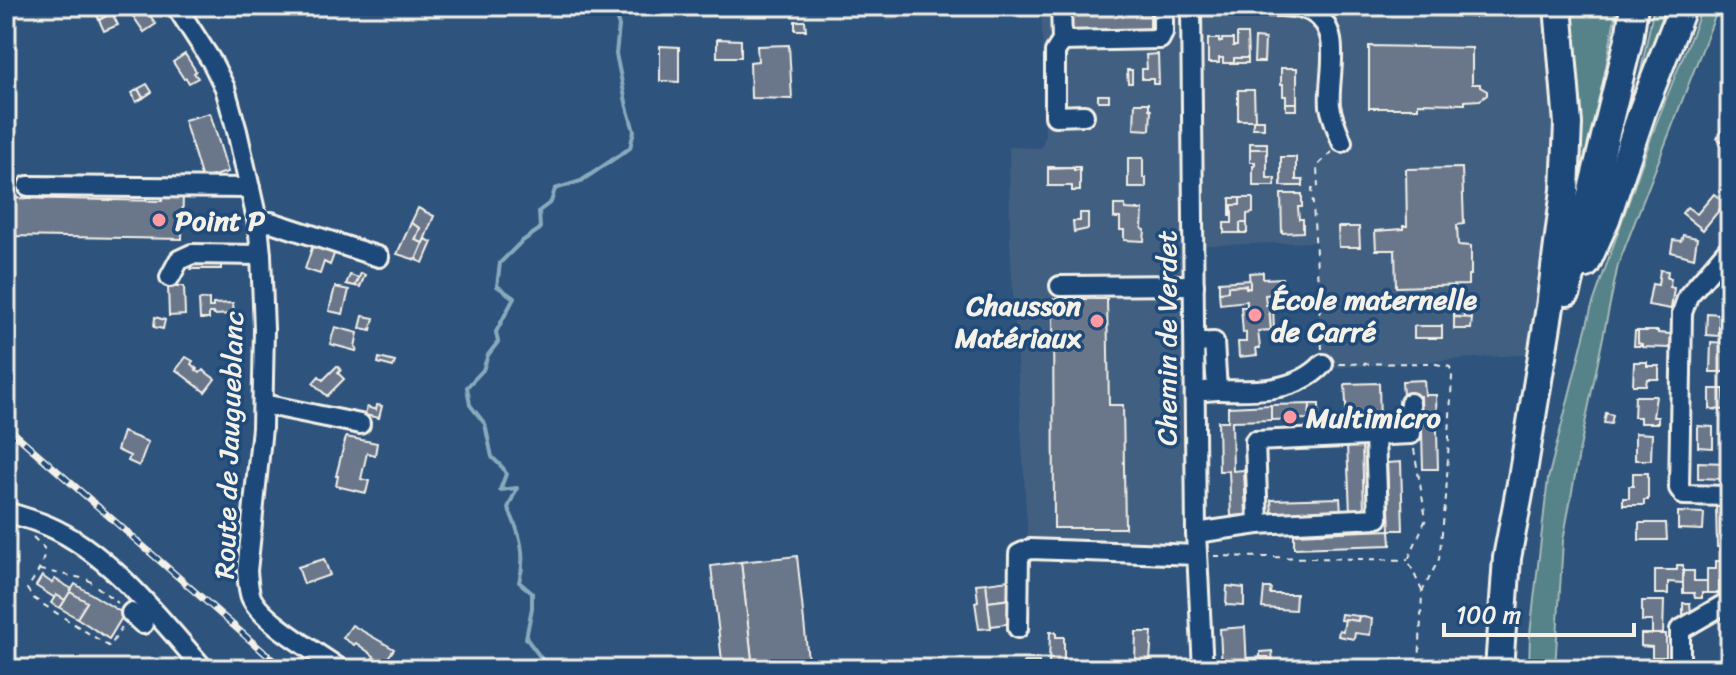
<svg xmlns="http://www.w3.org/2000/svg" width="1736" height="675" viewBox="0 0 1736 675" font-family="Sriracha,sans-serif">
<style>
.built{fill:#405e81}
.green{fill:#578289;stroke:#a6bab8;stroke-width:2}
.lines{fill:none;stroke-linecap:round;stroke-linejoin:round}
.stream{stroke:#89aabc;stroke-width:4}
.building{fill:#6b768a;stroke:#f4f1e8;stroke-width:2}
.minor-casing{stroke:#f4f1e8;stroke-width:24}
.highway-casing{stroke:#f4f1e8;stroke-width:32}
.path{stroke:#f4f1e8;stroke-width:2;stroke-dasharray:6 6;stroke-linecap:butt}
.minor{stroke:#1f4a7a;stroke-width:18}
.highway{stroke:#1f4a7a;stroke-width:26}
.rail-casing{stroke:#f4f1e8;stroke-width:7}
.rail{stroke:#1f4a7a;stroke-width:4;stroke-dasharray:12;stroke-linecap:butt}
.poi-dot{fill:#ff9aa2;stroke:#1f4a7a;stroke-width:3}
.labels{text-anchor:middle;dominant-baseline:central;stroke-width:7;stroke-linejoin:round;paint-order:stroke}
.poi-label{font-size:28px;font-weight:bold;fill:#f4f1e8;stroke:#1f4a7a;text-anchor:start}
.street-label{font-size:28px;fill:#f4f1e8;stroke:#1f4a7a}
</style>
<rect width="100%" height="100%" fill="#2e537d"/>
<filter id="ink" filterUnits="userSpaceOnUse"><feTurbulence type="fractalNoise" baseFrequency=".0125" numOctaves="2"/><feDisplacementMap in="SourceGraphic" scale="16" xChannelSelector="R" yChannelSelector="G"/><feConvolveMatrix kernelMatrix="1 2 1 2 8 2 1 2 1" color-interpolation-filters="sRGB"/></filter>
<g filter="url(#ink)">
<g class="built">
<polygon points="882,6 1034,6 885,21"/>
<polygon points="1041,6 1617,6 1601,103 1545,353 1321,369 1316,242 1182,246 1188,552 1028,544 1010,245 1009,147 1041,148 1045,135"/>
</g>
<g class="green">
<polygon points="1563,6 1617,6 1583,194 1573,192"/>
<polygon points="1654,6 1676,6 1635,100"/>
<polygon points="1703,6 1719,6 1618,265 1580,448 1563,541 1555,669 1529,669 1530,634 1548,479 1591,309 1656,124"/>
</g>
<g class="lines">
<path class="stream" d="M553 669 544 662 526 638 532 608V593L519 582C527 555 520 533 508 508L517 488 500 490 506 474 503 468 492 457 485 424 470 405 467 387 483 370 488 355 498 342 496 332 514 298 497 286 500 263 521 242 540 229 539 211 551 202 555 189 581 181 630 148 634 131 627 107 616 54 619 26 612 6"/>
</g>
<g class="building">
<polygon points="780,6 782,8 814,6 814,8 780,10"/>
<polygon points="1072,6 1150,6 1150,30 1072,31"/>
<polygon points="1363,6 1403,6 1400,8 1363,8"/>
<polygon points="1440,6 1475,6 1475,17 1440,15"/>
<polygon points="144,7 156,24 144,32 133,16"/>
<polygon points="110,9 112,13 99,20 97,15"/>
<polygon points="112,13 118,25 104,31 99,20"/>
<polygon points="795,21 805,21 806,30 795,30"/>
<polygon points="1237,34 1247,34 1248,58 1234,58 1234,63 1223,63 1223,58 1219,58 1219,63 1208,63 1208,39 1219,39 1219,42 1222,42 1222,39 1233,39 1233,46 1237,46"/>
<polygon points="1255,38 1265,39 1264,62 1254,62"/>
<polygon points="717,39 741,40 741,57 717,57"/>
<polygon points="789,45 792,99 751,98 750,62 758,61 757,46"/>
<polygon points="660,46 679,47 679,82 660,81"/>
<polygon points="1369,46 1472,48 1472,84 1480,84 1480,87 1487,91 1487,95 1480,100 1465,101 1465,104 1418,103 1418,108 1369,108"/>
<polygon points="185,54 196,71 194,73 198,78 189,83 186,78 184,79 173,62"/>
<polygon points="1158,54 1159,84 1153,84 1153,79 1142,79 1142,69 1147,69 1146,55"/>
<rect x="1234" y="58" width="14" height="5"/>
<polygon points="1281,68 1297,68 1297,103 1286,103 1286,96 1283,96 1283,84 1281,84"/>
<polygon points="1127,70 1132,70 1132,83 1128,83"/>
<polygon points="147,84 152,92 143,98 138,89"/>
<polygon points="138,89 143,98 136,102 132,93"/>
<polygon points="1238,90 1254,90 1255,120 1238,120"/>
<polygon points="1728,91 1730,91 1730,117 1721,116 1723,101 1727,101"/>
<rect x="1098" y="95" width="11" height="6"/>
<polygon points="1135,103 1149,103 1149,109 1151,110 1150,130 1134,129"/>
<rect x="1286" y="103" width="11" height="7"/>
<polygon points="210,113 228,172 202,179 184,120"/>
<rect x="1253" y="120" width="11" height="8"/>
<polygon points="1722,128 1728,131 1724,142 1717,139"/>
<rect x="1250" y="143" width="17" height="6"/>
<polygon points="1250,149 1267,149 1267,178 1275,178 1275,186 1253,186 1253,166 1255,166 1255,162 1250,162"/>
<polygon points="1281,157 1296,157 1296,180 1303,180 1303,186 1281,186"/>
<polygon points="1128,158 1143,158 1143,178 1146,178 1146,188 1128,188"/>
<polygon points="1048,167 1080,167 1080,170 1074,170 1074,168 1048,169"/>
<polygon points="1074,168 1074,170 1080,170 1080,191 1072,191 1072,186 1048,186 1048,169"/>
<polygon points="1462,168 1464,224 1457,225 1458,245 1471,246 1471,275 1468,275 1468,285 1396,287 1395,250 1376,250 1375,231 1403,229 1403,226 1407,226 1406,169"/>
<polygon points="162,194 183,194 182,239 9,236 10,198 162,201"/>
<polygon points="1281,194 1302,194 1302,207 1298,207 1299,219 1303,219 1303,232 1282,233"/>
<polygon points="1714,194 1725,203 1703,230 1682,213 1687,207 1697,214"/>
<polygon points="1230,198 1240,198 1240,205 1232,205 1232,216 1230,216"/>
<polygon points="1240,198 1253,198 1253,213 1247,214 1247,223 1240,223 1240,233 1224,233 1224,223 1232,223 1232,205 1240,205"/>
<polygon points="1114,205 1125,205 1125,209 1143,210 1142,229 1145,230 1144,241 1124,240 1124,230 1120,230 1120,218 1114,218"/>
<polygon points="418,208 434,216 423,243 415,240 420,228 411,223"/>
<polygon points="1080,213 1088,213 1088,229 1074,232 1073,221 1080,221"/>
<polygon points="411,223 420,228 415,240 423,243 416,260 397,254"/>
<rect x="1240" y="223" width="7" height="10"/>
<polygon points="1338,227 1359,227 1360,247 1339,247"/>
<polygon points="1683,235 1697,238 1694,258 1671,252 1673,240 1681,241"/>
<polygon points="425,239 432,242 423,263 416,260"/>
<polygon points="314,242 336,249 330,265 324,262 320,274 305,269"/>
<rect x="191" y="259" width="30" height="10"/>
<polygon points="1660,270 1668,271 1667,278 1671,278 1670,287 1674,288 1671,309 1648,305 1652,284 1658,285"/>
<polygon points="1263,272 1263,279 1282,278 1283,294 1265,295 1266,305 1269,305 1271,330 1258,331 1260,348 1256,348 1257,355 1239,357 1238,342 1246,342 1246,332 1243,333 1241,307 1247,307 1247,301 1220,304 1219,292 1228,291 1228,286 1246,285 1246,288 1250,288 1249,273"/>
<polygon points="361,273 365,275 360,287 355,286"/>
<polygon points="350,275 359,278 355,286 346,284"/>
<polygon points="1250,280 1250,288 1246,288 1246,285 1228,286 1228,291 1219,292 1219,282"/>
<polygon points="168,286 184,286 185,315 169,316"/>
<polygon points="335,287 349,290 343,314 329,311"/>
<polygon points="1730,287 1730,305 1721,298"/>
<polygon points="209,299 209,307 213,307 213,304 233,303 234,314 214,315 213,313 209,313 209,319 200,319 199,300"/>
<polygon points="1053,299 1107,299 1109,405 1123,405 1125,528 1054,528"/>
<polygon points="1454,303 1464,303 1464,318 1454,317"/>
<polygon points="1269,305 1273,305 1274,330 1271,330"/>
<polygon points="1707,313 1719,314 1719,336 1706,335"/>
<polygon points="363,316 374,318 371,330 360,328"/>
<polygon points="155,317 165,320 163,329 154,327"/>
<polygon points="1454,317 1472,318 1471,329 1454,329"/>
<rect x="1414" y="326" width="28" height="12"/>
<polygon points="335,327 358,333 355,347 357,348 356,351 330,344"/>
<polygon points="1635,331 1638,331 1638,343 1642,344 1642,346 1634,346"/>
<polygon points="1638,331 1658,331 1658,333 1671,334 1670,348 1642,347 1642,344 1638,343"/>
<polygon points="1711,342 1726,343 1725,372 1710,372"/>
<polygon points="186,357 193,361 191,364 197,369 196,370 200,373 203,370 215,379 205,392 176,370"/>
<polygon points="379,358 395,362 393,367 378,363"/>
<polygon points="1634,362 1647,362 1647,366 1659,366 1659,379 1647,379 1646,385 1633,385"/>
<polygon points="337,366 341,370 338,373 344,379 327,396 313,383 319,376 323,380"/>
<polygon points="1424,380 1425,395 1436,395 1438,469 1423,469 1421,396 1403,396 1402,381"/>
<polygon points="1379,383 1380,424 1347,425 1345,384"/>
<polygon points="1710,389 1724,389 1725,410 1710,409"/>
<polygon points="1635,396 1656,396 1653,417 1658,417 1658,423 1640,423 1640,417 1634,417"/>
<polygon points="1310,404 1319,404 1319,419 1309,419"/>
<polygon points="1310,404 1309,419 1271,420 1271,405"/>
<polygon points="377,405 382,406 379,418 365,415 367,407 376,410"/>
<polygon points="1271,405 1271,420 1232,421 1233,471 1244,470 1246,515 1231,516 1229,471 1219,471 1218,421 1228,421 1228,407"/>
<polygon points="1606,413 1613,415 1611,424 1604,423"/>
<polygon points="1698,426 1713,427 1713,448 1698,447"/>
<polygon points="123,432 148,442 139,466 128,461 130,456 117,450"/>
<polygon points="1635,433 1652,434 1651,460 1635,460"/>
<polygon points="346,437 377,443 375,455 367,453 361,479 369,481 366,493 336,486 338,476 336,476"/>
<polygon points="1362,444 1364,511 1350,512 1347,445"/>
<polygon points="1401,462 1403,530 1390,530 1387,463"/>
<polygon points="1698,462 1725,463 1724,479 1698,478"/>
<polygon points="1633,473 1648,473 1648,500 1644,500 1644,505 1623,505 1623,498 1629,498 1629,486 1633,486"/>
<polygon points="1340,498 1341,512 1272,514 1271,500"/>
<polygon points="1716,507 1730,507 1730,547 1717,547"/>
<polygon points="1678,512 1704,513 1703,530 1678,529"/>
<polygon points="1639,523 1666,523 1667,540 1639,540"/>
<polygon points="1390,530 1391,545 1294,548 1294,534"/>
<polygon points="797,556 809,669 753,669 741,562"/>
<polygon points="324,559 330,575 304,584 298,567"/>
<polygon points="1716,561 1730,561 1730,581 1719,581 1719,593 1707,593 1707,569 1716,569"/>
<polygon points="741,562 753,669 723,669 711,566"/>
<polygon points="1677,565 1683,565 1683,583 1668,582 1668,594 1655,594 1655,570 1677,570"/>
<polygon points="1683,571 1694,571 1694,581 1707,581 1707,593 1702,593 1702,598 1695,598 1694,593 1683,593"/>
<polygon points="42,576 52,583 55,579 72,589 65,600 56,595 55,598 36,586"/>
<polygon points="1008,580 1011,599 988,602 986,583"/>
<polygon points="986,583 991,628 979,629 975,602 978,601 976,584"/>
<polygon points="75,584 124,614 109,639 77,618 87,602 70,592"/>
<polygon points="1227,586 1244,588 1244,606 1226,605"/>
<polygon points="1264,588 1271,588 1270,594 1296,594 1295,610 1262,608"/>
<polygon points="70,592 87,602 77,618 60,608"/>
<polygon points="56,595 65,600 60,608 51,603"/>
<polygon points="1011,599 1013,623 991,626 988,602"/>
<polygon points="1642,601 1664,601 1663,634 1652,634 1652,621 1642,621"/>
<polygon points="1683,603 1690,603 1691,613 1683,616"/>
<polygon points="1341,614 1359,616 1358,621 1340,620"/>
<polygon points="1359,616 1372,619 1370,635 1355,633 1354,639 1338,636 1339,630 1343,631 1345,619 1358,621"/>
<polygon points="352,625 394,649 382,666 372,660 374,656 356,643 354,645 343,638"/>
<polygon points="1245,627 1247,668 1222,669 1220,629"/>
<polygon points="1050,632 1056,632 1056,637 1064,637 1064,665 1049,665"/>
<polygon points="1136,632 1152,632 1150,661 1148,661 1148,667 1133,667 1133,660 1135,660"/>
<polygon points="1641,634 1666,634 1666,657 1652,657 1652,647 1641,646"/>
<polygon points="1272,651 1273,662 1268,657 1260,657 1260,652"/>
<polygon points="1268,657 1273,662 1274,669 1247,669 1247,658"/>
<polygon points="1652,657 1666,657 1665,669 1652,669"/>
<rect x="1024" y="662" width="15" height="7"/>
</g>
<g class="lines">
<g class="minor-casing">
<g id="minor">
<path d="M176 6 212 62 225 88 237 131 258 224 261 255 264 329 262 428 247 571C248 580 248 589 251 597 261 621 318 653 340 669"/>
<polyline points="1061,6 1062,41 1160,39 1163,33 1163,6"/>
<polyline points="1191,6 1196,533 1203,669"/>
<path d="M1249 6C1265 6 1298 4 1312 12 1345 31 1327 76 1330 106 1332 118 1338 131 1342 142"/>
<polyline points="1062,41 1055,52 1055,116 1084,115"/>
<polyline points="28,186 250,188"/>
<polyline points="258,224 271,222 379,257"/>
<polyline points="1730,247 1688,296 1682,313 1679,488 1684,495 1730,496"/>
<polyline points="170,277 179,260 192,254 261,255"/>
<polyline points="1060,286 1194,285"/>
<polyline points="1195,343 1214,342 1217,390 1205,391"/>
<path d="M1215 390C1252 391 1296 393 1323 364"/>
<polyline points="263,404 360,424"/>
<path d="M6 512C20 516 34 520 48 526 109 552 161 620 204 669"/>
<polyline points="1258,524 1255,441 1411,434 1410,403"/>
<polyline points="1196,533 1258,524 1378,518 1375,436"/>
<polyline points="131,613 143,624"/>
<polyline points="1018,628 1019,554 1030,549 1197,555"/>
<polyline points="1680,669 1680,630 1730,601"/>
</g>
</g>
<g class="highway-casing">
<g id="highway">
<polyline points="1586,264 1606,219 1643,109 1683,6"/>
<polyline points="1567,292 1629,39 1634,6"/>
<polyline points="1499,669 1507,558 1522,478 1550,307 1565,190 1568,124 1558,6"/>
</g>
</g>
<g class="path">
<polyline points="1322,349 1312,189 1318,189 1317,166 1332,152"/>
<polyline points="1339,364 1432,363 1450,367 1452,376 1446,497 1439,559 1422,592 1419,669"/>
<polyline points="1414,449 1426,519 1408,560 1422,591"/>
<path d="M33 537 44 548C45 564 36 575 27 589L33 598 110 647 123 625"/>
<polyline points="1214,556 1408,560"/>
<polyline points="40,570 87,579 118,603"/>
</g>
<use href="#minor" class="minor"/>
<use href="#highway" class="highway"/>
<g class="rail-casing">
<polyline id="rail" points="6,426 283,669"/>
</g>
<use href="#rail" class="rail"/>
</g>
</g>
<g class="poi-dot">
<circle cx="159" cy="220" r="8"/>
<circle cx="1255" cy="315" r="8"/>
<circle cx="1097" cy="321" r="8"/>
<circle cx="1290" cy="417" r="8"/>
</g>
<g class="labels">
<g class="poi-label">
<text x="175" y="220">Point P</text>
<text x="1271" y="299">École maternelle<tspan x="1271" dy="32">de Carré</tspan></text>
<text x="1081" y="305" text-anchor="end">Chausson<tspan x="1081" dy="32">Matériaux</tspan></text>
<text x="1306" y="417">Multimicro</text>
</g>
<g class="street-label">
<text transform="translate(1166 338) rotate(-90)">Chemin de Verdet</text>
<text transform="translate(229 445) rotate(-88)">Route de Jaugueblanc</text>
</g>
</g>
<rect width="1736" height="675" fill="none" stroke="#1f4a7a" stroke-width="32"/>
<rect x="16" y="16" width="1704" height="643" fill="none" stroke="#f4f1e8" stroke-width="3" filter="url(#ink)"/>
<path d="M1444 623v12h190v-12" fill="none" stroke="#f4f1e8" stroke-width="4"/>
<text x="1456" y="623" font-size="24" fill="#f4f1e8" stroke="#1f4a7a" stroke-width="6" paint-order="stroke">100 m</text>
</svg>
